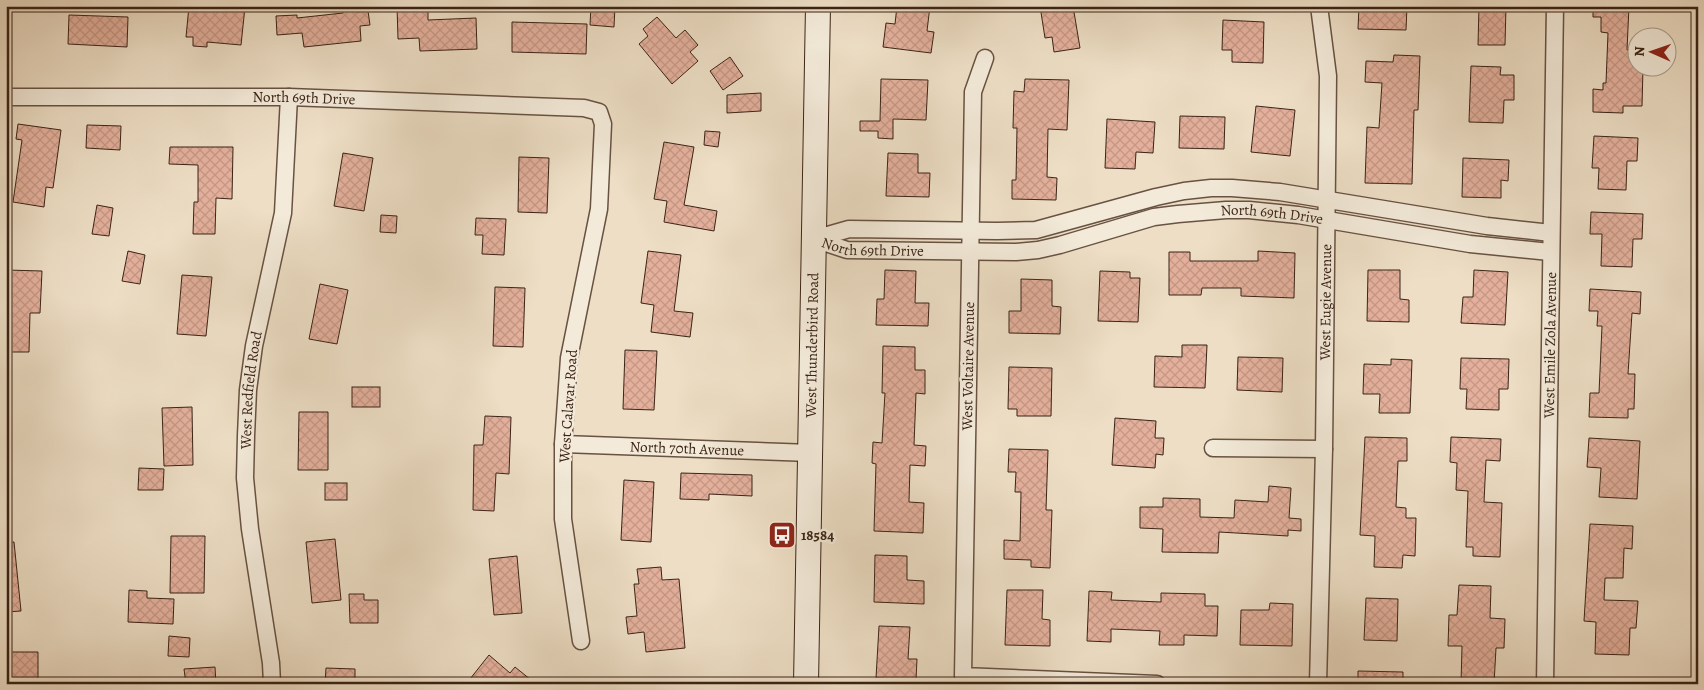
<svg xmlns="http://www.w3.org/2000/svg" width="1704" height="690" viewBox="0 0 1704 690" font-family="Alegreya,serif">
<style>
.building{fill:url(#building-cross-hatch);stroke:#3b2316}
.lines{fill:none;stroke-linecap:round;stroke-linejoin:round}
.minor-casing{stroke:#685242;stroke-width:19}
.secondary-casing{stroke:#3b2316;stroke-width:26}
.minor{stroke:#f3ead9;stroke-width:16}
.secondary{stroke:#f3ead9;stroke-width:24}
.labels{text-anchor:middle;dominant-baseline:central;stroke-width:5;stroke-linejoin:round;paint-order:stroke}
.street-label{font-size:15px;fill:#3b2316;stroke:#f3ead9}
.poi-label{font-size:15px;font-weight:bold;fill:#3b2316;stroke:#f3ead9;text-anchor:start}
</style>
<defs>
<pattern id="building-cross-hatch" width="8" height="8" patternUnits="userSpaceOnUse" patternTransform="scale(1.25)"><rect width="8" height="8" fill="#e4b09c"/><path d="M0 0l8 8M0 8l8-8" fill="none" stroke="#c49786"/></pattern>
</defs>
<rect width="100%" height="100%" fill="#eddec5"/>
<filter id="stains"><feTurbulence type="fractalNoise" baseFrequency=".004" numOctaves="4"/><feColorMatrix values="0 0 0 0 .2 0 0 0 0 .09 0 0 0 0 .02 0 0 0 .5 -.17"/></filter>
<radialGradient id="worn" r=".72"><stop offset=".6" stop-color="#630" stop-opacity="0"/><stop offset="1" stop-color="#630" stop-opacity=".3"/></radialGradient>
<g class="building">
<polygon points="189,6 245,7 241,45 207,42 207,47 193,46 193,37 186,37"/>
<polygon points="357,6 357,12 368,11 370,25 360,26 361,41 304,47 302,33 277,35 276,16 297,15 297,18 343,13 343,8"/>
<polygon points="397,6 428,6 428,20 476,18 477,49 420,51 419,38 398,39"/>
<polygon points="591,6 615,6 614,27 590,25"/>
<polygon points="897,6 930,6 927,31 934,32 931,53 883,47 886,23 895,24"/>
<polygon points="1040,6 1073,6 1080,48 1054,52 1052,37 1045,38"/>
<polygon points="1359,6 1407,6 1406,30 1358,29"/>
<polygon points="1479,6 1506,6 1505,45 1478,45"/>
<polygon points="1593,6 1629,6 1627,50 1636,50 1636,68 1643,68 1642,106 1623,106 1623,113 1593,112 1593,89 1603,90 1603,83 1606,83 1608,33 1601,32 1601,17 1593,17"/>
<polygon points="69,15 128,17 127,47 68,44"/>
<polygon points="657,17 676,38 685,30 698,45 690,52 698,61 672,84 639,44 648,36 643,29"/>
<polygon points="1223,20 1264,22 1263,63 1232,62 1232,50 1222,50"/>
<polygon points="512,22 587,24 586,54 512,52"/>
<polygon points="1394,55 1420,56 1418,110 1414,110 1412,184 1365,183 1367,127 1379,128 1382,83 1365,82 1366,61 1393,62"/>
<polygon points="730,57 743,76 723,90 710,71"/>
<polygon points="1471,66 1501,67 1500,75 1514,75 1514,100 1504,100 1503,123 1469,122"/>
<polygon points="881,79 928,80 926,120 893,119 893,139 878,138 878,131 860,131 860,121 880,121"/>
<polygon points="1025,79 1069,80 1067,130 1048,129 1047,177 1057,178 1056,200 1012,199 1012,180 1016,180 1017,128 1013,128 1014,91 1024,92"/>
<polygon points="761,93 761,111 727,113 727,95"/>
<polygon points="1256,106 1295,110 1290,156 1251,152"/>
<polygon points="1180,116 1225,117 1224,149 1179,148"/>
<polygon points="1107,119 1155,122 1153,153 1136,152 1135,169 1105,168"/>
<polygon points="18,124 61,130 53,188 46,187 44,207 13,202 22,140 16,139"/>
<polygon points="87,125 121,126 120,150 86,148"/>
<polygon points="705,131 720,132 718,147 704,145"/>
<polygon points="1594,136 1638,138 1637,161 1627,161 1626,190 1598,189 1599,168 1592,168"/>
<polygon points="664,142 694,147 684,205 717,211 714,231 664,222 667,201 654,199"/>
<polygon points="170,147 233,147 232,199 216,198 215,234 193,234 194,202 198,202 198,165 169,164"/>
<polygon points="343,153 373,158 364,211 334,206"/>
<polygon points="888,153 918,154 918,173 930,173 929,197 886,196"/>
<polygon points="519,157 549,158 547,213 518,212"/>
<polygon points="1463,158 1509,160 1508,181 1501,180 1501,198 1462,197"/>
<polygon points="97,205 113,208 109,236 92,234"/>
<polygon points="1591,212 1643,214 1642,239 1633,239 1632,267 1601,266 1602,234 1590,234"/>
<polygon points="381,215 397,216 396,233 380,232"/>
<polygon points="476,218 506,219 504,255 482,254 483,235 475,235"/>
<polygon points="128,251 145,255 140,284 122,281"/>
<polygon points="648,251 681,255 674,311 693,313 690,337 651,332 654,305 641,303"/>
<polygon points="1258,251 1295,253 1294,298 1241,296 1241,288 1202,288 1201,295 1169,295 1169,252 1190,252 1190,261 1258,261"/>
<polygon points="6,270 42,271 40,313 30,313 29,352 6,352"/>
<polygon points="885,270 916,271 915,303 929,303 928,326 876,325 877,299 884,299"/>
<polygon points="1368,270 1400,270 1400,299 1409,300 1409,322 1367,321"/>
<polygon points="1474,270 1508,272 1505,325 1461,323 1463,297 1473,297"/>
<polygon points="1100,271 1130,272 1130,278 1140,278 1138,322 1098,321"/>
<polygon points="182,275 212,277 206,336 177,334"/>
<polygon points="1021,279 1052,280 1052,306 1061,307 1060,334 1009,333 1009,311 1021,311"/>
<polygon points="320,284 348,290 337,344 309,339"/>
<polygon points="495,287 525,288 523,347 493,346"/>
<polygon points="1590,289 1641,292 1640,314 1632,313 1628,374 1635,374 1634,409 1628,409 1628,418 1589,417 1590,393 1599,393 1602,326 1597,326 1598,311 1589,311"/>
<polygon points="1182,345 1207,345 1205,388 1154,387 1155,356 1182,357"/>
<polygon points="883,346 915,347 915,370 925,370 925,394 916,393 914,445 926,446 925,466 910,465 909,502 924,503 923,533 874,531 876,464 872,463 873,442 882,443 885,393 882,393"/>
<polygon points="625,350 657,351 654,410 623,409"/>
<polygon points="1238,357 1283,358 1282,392 1237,390"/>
<polygon points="1461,358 1509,359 1508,389 1499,389 1499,410 1466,409 1467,389 1460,389"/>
<polygon points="1391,359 1412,360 1410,413 1379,413 1380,394 1363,394 1364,364 1391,365"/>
<polygon points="1009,367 1052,368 1051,416 1017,416 1017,409 1008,409"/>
<rect x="352" y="387" width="28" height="20"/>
<polygon points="192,407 193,465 164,466 162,408"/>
<polygon points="299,412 328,412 328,470 298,470"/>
<polygon points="485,416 511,417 509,474 496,473 494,511 473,510 474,445 483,445"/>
<polygon points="1115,418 1156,421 1155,438 1164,438 1163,455 1156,454 1155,468 1112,465"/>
<polygon points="1365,437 1407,438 1407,461 1398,461 1396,507 1406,508 1406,518 1416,518 1415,556 1403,555 1402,568 1374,567 1375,536 1360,535"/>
<polygon points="1451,437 1501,439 1500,461 1486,460 1484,502 1502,503 1500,557 1473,556 1473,547 1466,547 1468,491 1456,490 1457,463 1450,462"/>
<polygon points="1589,438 1640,441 1637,499 1599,497 1601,468 1587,467"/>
<polygon points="1009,449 1048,450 1046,510 1052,510 1050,568 1031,567 1031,560 1004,559 1004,540 1020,541 1021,492 1015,492 1016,472 1008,472"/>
<polygon points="139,468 164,469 163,490 138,490"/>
<polygon points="681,473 752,475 752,496 709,494 709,500 680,499"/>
<polygon points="624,480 654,482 651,542 621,540"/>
<rect x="325" y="483" width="22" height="17"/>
<polygon points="1269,486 1291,488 1289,518 1301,519 1301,531 1288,530 1288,536 1219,532 1218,553 1162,552 1163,529 1140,528 1140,507 1163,507 1163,498 1200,499 1200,517 1234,518 1235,500 1268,502"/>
<polygon points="1590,524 1633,526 1632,549 1624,548 1623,578 1605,578 1604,600 1638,601 1636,628 1630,628 1629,655 1595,654 1596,622 1584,621"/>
<polygon points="171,536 205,536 204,593 170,593"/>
<polygon points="335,539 341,600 312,603 306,542"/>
<polygon points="6,542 14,542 21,611 6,612"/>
<polygon points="875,555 907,556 907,580 924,581 924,604 874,602"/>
<polygon points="517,556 522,613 494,615 489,559"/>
<polygon points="661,567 662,580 679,579 685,648 646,652 644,632 628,634 626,617 637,616 634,584 639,584 637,569"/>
<polygon points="1459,585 1491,586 1490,618 1505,619 1504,648 1496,648 1494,684 1461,684 1462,646 1448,646 1449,615 1457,615"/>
<polygon points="129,590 147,591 147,598 174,599 173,624 128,622"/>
<polygon points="1007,590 1043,590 1042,619 1050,620 1050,646 1005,645"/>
<polygon points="1089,591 1112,592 1111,600 1161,602 1161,593 1205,594 1205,606 1218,606 1217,636 1184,635 1184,645 1159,645 1160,631 1111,629 1111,642 1087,641"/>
<polygon points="349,594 364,594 364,600 378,600 378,623 350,623"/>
<polygon points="1366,598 1398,599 1397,641 1364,640"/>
<polygon points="1270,603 1293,604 1292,646 1240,645 1241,610 1269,610"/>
<polygon points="879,626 910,627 908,659 917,659 916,680 876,678"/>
<polygon points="169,636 190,638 189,657 168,656"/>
<polygon points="9,652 38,652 38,684 8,684"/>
<polygon points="489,655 510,673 515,667 536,684 466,684"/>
<polygon points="215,667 216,684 186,684 184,669"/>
<polygon points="326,668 355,669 355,684 325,684"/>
<polygon points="1358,671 1403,672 1403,684 1358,684"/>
</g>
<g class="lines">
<g class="minor-casing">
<g id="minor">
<polyline points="985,58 973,92 963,676 1157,684"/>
<path id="s1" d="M6 97H289L584 108 599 112 603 124 599 209 569 358 563 444V519L581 641"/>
<polyline points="814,239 849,229 997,231 1036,230 1156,197 1184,191 1211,188 1232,188 1280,192 1487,226 1551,233"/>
<path id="s2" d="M814 239 847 250 1016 252 1038 250 1060 245 1154 217 1178 214 1226 210H1249L1298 215 1470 244 1550 252"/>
<path id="s3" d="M563 444 811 453"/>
<polyline points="1213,448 1324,449"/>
<path id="s4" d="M272 684 271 663 250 529 245 478 246 436 248 390 254 346 283 213 289 97"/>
<path id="s5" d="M1318 684 1324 449 1328 76 1319 6"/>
<path id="s6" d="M1545 684 1555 6"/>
</g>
</g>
<g class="secondary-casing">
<g id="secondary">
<path id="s7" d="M806 684 818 6"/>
</g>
</g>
<use href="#minor" class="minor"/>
<use href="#secondary" class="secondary"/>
</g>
<defs>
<g id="bus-square" transform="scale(1.4375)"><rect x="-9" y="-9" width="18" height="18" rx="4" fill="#8f2418" stroke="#f3ead9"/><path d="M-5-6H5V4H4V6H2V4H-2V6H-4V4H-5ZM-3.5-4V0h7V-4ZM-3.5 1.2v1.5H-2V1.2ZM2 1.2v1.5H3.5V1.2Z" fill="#fff"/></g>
</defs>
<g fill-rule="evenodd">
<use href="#bus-square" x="782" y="535"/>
</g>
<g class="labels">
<g class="street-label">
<text stroke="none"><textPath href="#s1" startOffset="298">North 69th Drive</textPath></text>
<text stroke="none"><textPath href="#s2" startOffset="465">North 69th Drive</textPath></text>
<text stroke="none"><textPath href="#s2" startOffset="60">North 69th Drive</textPath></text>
<text stroke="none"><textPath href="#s5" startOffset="382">West Eugie Avenue</textPath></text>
<text stroke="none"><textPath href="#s7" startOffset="339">West Thunderbird Road</textPath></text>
<text stroke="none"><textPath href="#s6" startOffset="339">West Emile Zola Avenue</textPath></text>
<text transform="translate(968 366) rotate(-89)">West Voltaire Avenue</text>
<text stroke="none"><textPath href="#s4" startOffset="296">West Redfield Road</textPath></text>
<text transform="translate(568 406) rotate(-86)">West Calavar Road</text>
<text stroke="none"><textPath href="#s3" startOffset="124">North 70th Avenue</textPath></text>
</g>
<g class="poi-label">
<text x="801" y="535">18584</text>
</g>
</g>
<rect width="1704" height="690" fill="none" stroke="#eddec5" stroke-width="25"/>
<rect x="8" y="8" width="1689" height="675" fill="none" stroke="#3b2316" stroke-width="2.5"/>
<rect x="12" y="12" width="1679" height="665" fill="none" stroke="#3b2316"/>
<g transform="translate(1652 52) rotate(272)"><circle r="24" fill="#f3ead9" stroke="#a99a8b"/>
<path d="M0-4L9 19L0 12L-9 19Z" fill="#8f2418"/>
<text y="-8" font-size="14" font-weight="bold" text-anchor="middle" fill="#3b2316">N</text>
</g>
<rect width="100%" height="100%" filter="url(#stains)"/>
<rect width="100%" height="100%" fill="url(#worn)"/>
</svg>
